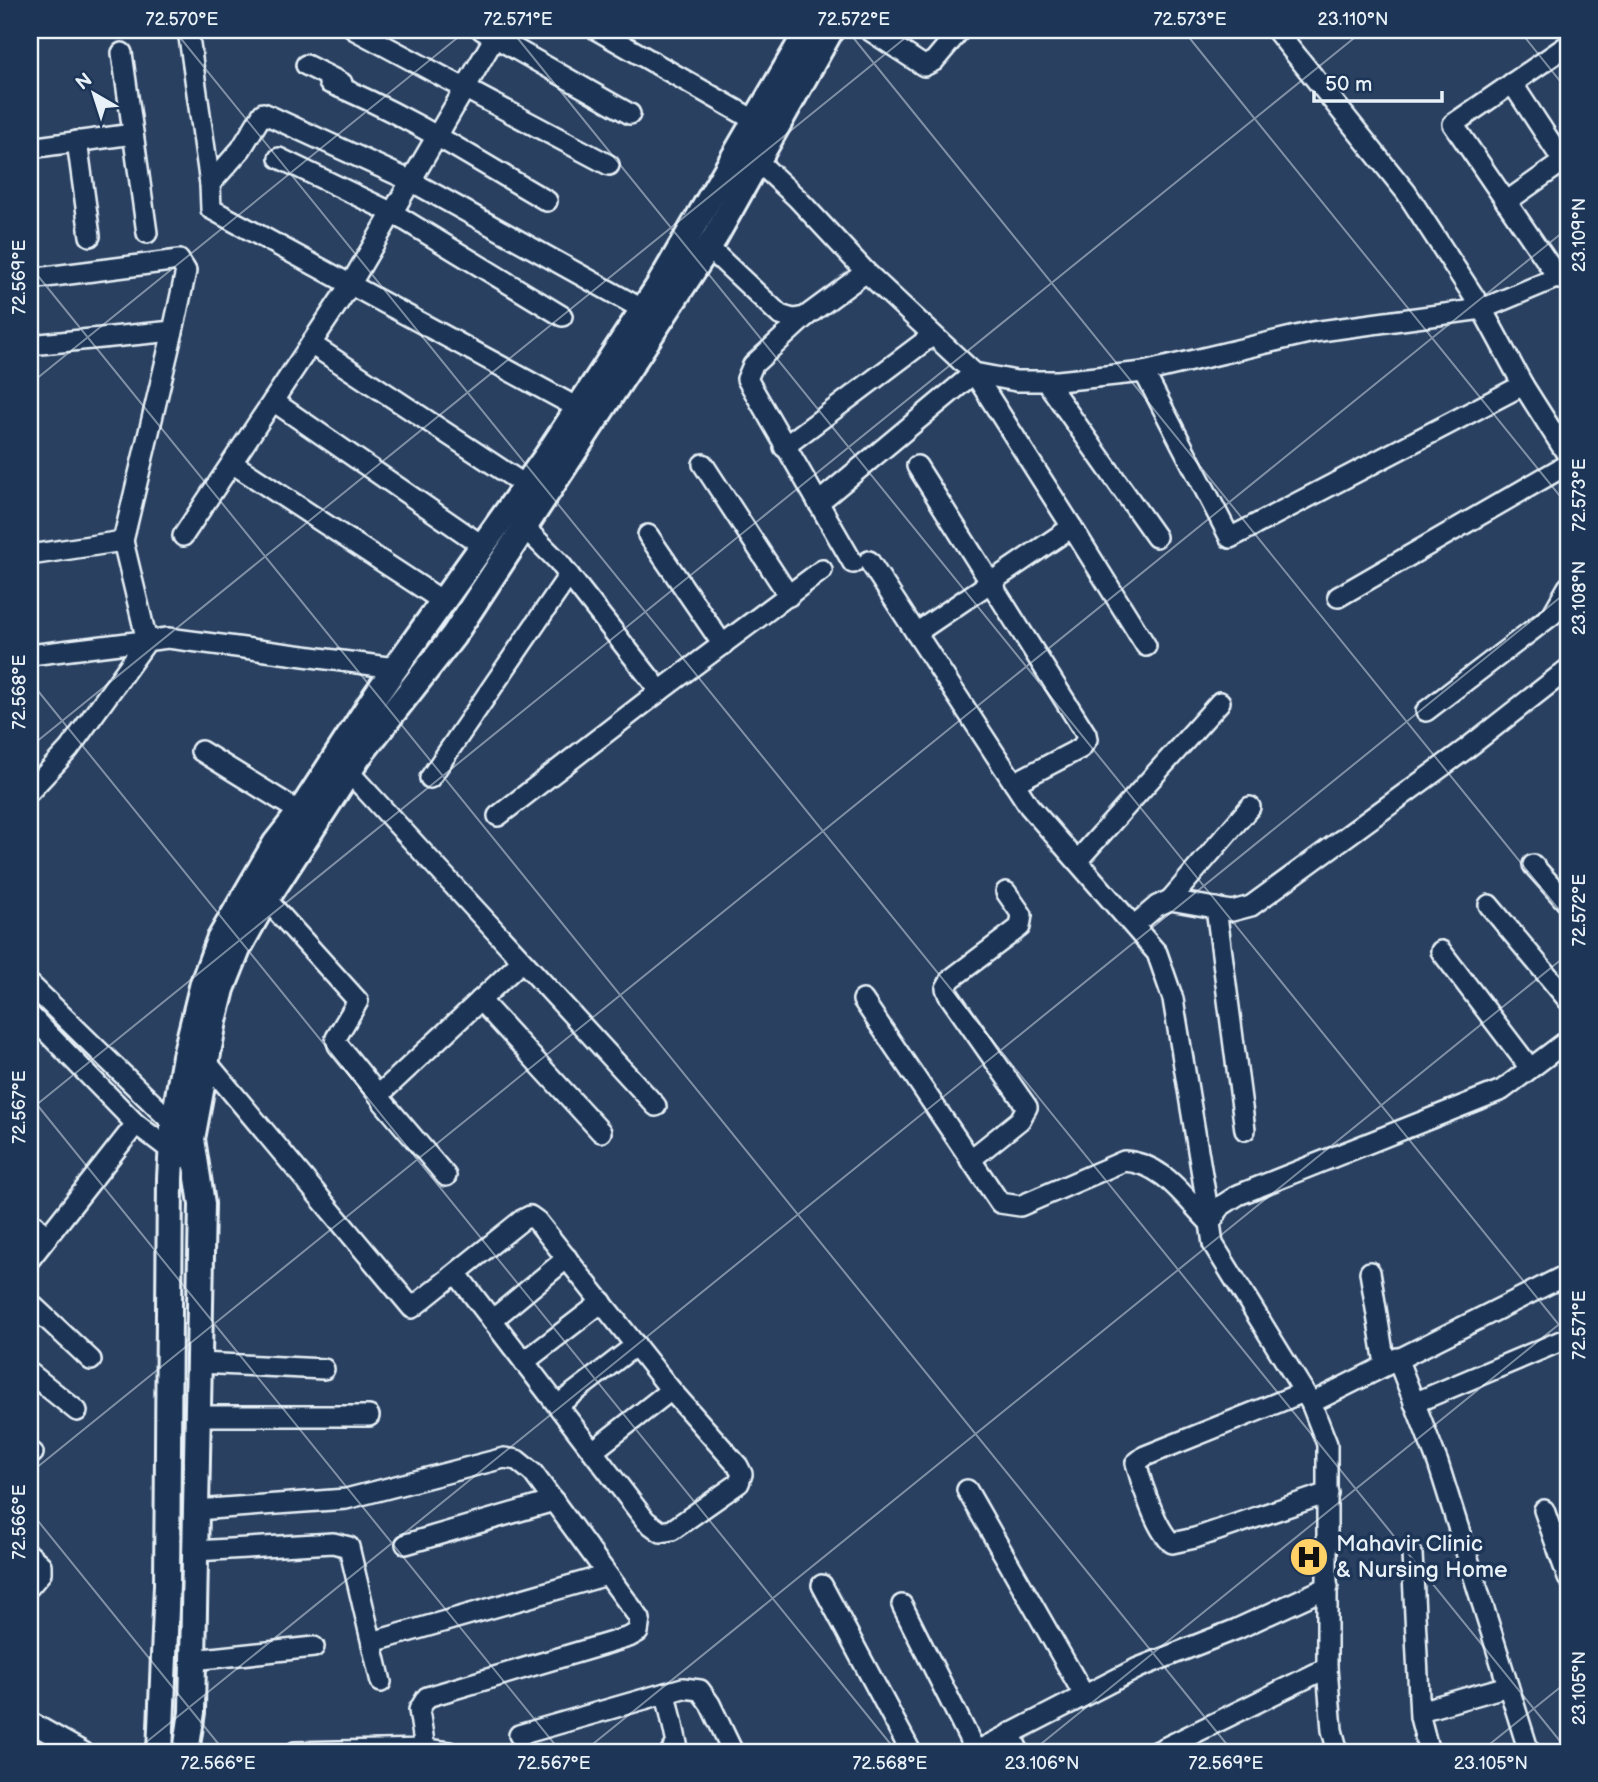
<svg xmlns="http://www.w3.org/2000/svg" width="1598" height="1782" viewBox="0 0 1598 1782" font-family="'Balsamiq Sans',sans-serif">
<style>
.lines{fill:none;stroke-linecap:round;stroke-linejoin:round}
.minor-casing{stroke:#e8f1f8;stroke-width:24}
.major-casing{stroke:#e8f1f8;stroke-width:30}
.minor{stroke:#1d3557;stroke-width:19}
.major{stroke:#1d3557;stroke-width:24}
.ticks{fill:none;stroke:#e8f1f8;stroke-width:2;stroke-opacity:0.45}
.labels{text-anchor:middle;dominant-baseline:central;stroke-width:7;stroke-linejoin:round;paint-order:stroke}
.poi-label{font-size:23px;fill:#e8f1f8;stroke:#1d3557;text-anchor:start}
.neatline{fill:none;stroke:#e8f1f8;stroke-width:2.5}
.ticks-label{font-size:18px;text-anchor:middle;fill:#e8f1f8}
</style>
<rect width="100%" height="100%" fill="#294061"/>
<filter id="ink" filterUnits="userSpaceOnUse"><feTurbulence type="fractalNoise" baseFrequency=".0143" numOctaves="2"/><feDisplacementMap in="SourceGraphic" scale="14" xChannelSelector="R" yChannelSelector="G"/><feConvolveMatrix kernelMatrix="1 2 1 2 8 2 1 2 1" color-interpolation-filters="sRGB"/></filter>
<g filter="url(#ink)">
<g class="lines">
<g class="minor-casing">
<g id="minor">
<polyline points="188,30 210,184"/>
<polyline points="355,30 609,165"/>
<polyline points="482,30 630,114"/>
<polyline points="597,30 754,120"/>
<polyline points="869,30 924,66 934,61 960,30"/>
<polyline points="1276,30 1406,192 1482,309 1568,273"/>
<polyline points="122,53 147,233"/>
<polyline points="306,65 342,83"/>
<path d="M329 83C405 113 476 160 547 201"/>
<polyline points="1512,83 1563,161"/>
<polyline points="77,141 90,236"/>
<polyline points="30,148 133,134"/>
<polyline points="749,153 797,198 866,272 974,373 1016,381 1058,381 1144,372 1313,332 1482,309 1523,385 1568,456"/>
<polyline points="279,158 393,213 562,316"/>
<polyline points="1506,202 1568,158"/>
<polyline points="708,247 780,315 793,319 805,317 866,272"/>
<polyline points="30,279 179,260 186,271 173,331 30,345"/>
<polyline points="1559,279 1453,124 1568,45"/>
<polyline points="805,317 753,365 747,379 853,563"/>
<polyline points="311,344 525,485"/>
<polyline points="1144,372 1230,538 1523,385"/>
<polyline points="1046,381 1156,537"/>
<polyline points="273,401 483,546"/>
<polyline points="578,408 211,209 210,184 241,149 263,113 411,181 642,309"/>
<polyline points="784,447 933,335"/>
<polyline points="232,463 444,602"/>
<polyline points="703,464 789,596"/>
<polyline points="917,466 1086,734 1087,739 1081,748 1014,783"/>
<polyline points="818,503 974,373 1072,527 916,633 869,561"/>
<polyline points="523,526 558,561 660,691 822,570"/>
<polyline points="1072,527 1146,646"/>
<polyline points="648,535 723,645"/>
<polyline points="183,536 350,285 499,30"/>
<polyline points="123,541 173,331"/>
<polyline points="30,555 123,541 147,641 69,749 30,791"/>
<polyline points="1338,597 1568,464"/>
<polyline points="916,633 1029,806 1157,953 1173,999 1210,1223"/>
<polyline points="30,655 168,638 395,668"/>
<polyline points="1426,711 1552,615 1568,587"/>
<polyline points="201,751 300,812"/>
<polyline points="349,772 656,1106"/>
<polyline points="430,778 569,575"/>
<polyline points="498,816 660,691"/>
<polyline points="1078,860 1220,702"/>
<polyline points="1533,865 1568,904"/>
<polyline points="266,899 358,1001 336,1038 338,1045 380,1097"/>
<polyline points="1170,900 1250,807"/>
<polyline points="1489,905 1568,1000"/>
<polyline points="1216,908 1245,1130"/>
<polyline points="1136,924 1157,906 1170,900 1232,911 1251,906 1466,749 1568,669"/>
<polyline points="1441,951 1530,1068"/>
<polyline points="30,984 182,1132"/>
<polyline points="480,1000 601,1132"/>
<path d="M863 1000 1000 1203 1020 1206 1124 1161C1163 1163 1183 1196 1210 1223"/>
<polyline points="30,1015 136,1124 181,1158"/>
<polyline points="205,1060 412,1308 522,1220 530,1216 537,1221 671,1390 738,1466 742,1474 739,1483 672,1530 661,1532 646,1521 456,1273"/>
<polyline points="970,1160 1020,1120 1027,1107 948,994 946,988 951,979 1020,927 1022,915 1006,892"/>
<polyline points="446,1176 383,1102 381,1093 522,961"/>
<polyline points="30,1221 47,1237"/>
<polyline points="30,1259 136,1124"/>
<polyline points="1370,1272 1385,1364"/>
<polyline points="30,1303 91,1360"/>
<polyline points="492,1320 567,1258"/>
<polyline points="1397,1358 1438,1463 1529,1752"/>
<polyline points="524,1362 602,1302"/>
<polyline points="199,1363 324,1369"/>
<polyline points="30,1373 77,1411"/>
<path d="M1304 1392 1145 1456 1136 1463C1141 1482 1156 1530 1172 1543L1195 1538 1328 1493"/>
<polyline points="1311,1403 1562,1277"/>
<polyline points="1414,1403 1568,1338"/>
<polyline points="558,1405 636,1345"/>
<polyline points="198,1416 369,1416"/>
<polyline points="30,1451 33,1453"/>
<polyline points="593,1451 671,1390"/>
<polyline points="967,1490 1084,1695"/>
<polyline points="196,1510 346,1499 504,1458 517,1460 533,1473 640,1619 638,1632 629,1637 427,1697 419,1710 425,1749 295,1752"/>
<polyline points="1544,1510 1568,1578"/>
<polyline points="406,1544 554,1501"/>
<polyline points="195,1551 333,1543 349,1547 381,1682"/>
<polyline points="1412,1554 1420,1717 1429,1752"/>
<polyline points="30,1555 41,1565 41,1573 30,1586"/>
<polyline points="822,1585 911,1752"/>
<polyline points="902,1605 976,1752"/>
<polyline points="372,1642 607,1575"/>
<polyline points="193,1660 314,1647"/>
<polyline points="666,1693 677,1744 671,1752"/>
<polyline points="1420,1711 1508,1686"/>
<polyline points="30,1722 83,1752"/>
<polyline points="1010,1733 1019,1752"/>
<polyline points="519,1735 683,1688 700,1690 710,1704 733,1752"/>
<polyline points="425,1749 450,1752"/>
<polyline points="975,1752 1138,1668 1237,1629 1328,1587"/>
<polyline points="1156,1752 1327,1668"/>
<polyline points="1338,1752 1332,1730 1327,1668 1327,1444 1311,1403 1213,1244 1210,1223 1221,1206 1238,1195 1502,1090 1568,1040"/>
</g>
</g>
<g class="major-casing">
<g id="major">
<polyline points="160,1752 167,1584 170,1178 173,1125 185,1056 203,983 219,940 275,844 300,812 376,695 546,457 659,285 808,30"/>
<polyline points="186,1752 192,1712 202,1204 192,1139 214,1021 222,989 238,949 262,906 359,756 453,636 715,237 831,30"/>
</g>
</g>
<use href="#minor" class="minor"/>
<use href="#major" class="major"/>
</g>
</g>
<path class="ticks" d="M174 30 1568 1751M511 30 1568 1336M847 30 1568 921M1183 30 1568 506M1519 30 1568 91M30 266 1233 1752M30 384 467 30M30 681 897 1752M30 747 915 30M30 1096 561 1752M30 1110 1364 30M30 1473 1568 228M30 1511 225 1752M134 1752 1568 591M583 1752 1568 954M1031 1752 1568 1317M1480 1752 1568 1681"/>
<defs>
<g id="hospital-disc" transform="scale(2.0125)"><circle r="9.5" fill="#ffd166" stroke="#1d3557"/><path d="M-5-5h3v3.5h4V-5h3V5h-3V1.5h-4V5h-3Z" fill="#111"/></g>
</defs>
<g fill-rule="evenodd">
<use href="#hospital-disc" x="1309" y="1557"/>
</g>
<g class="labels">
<g class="poi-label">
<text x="1336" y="1544">Mahavir Clinic<tspan x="1336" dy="26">&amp; Nursing Home</tspan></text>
</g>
</g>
<rect width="1598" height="1782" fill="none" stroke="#1d3557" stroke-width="77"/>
<g transform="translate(94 94) rotate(321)" stroke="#1d3557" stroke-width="5" paint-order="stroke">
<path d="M0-5L12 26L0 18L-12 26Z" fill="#e8f1f8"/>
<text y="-10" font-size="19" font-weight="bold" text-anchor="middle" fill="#e8f1f8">N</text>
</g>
<path d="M1314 91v10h128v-10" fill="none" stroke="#e8f1f8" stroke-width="3.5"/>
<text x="1325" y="91" font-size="21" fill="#e8f1f8" stroke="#1d3557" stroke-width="5" paint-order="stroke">50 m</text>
<rect x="38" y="38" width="1522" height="1706" class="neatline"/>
<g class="ticks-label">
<text x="182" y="25">72.570°E</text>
<text x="518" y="25">72.571°E</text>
<text x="854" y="25">72.572°E</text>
<text x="1190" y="25">72.573°E</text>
<text x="1353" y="25">23.110°N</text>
<text transform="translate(1579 235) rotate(-90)" y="6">23.109°N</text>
<text transform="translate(19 277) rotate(-90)" y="6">72.569°E</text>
<text transform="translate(1579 495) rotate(-90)" y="6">72.573°E</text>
<text transform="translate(1579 598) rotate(-90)" y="6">23.108°N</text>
<text transform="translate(19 692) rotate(-90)" y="6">72.568°E</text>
<text transform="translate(1579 910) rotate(-90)" y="6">72.572°E</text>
<text transform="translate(19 1107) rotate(-90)" y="6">72.567°E</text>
<text transform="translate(1579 1325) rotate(-90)" y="6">72.571°E</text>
<text transform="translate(19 1522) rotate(-90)" y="6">72.566°E</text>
<text transform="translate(1579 1688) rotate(-90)" y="6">23.105°N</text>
<text x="218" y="1769">72.566°E</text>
<text x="554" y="1769">72.567°E</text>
<text x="890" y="1769">72.568°E</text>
<text x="1042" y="1769">23.106°N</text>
<text x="1226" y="1769">72.569°E</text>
<text x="1491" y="1769">23.105°N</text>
</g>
</svg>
